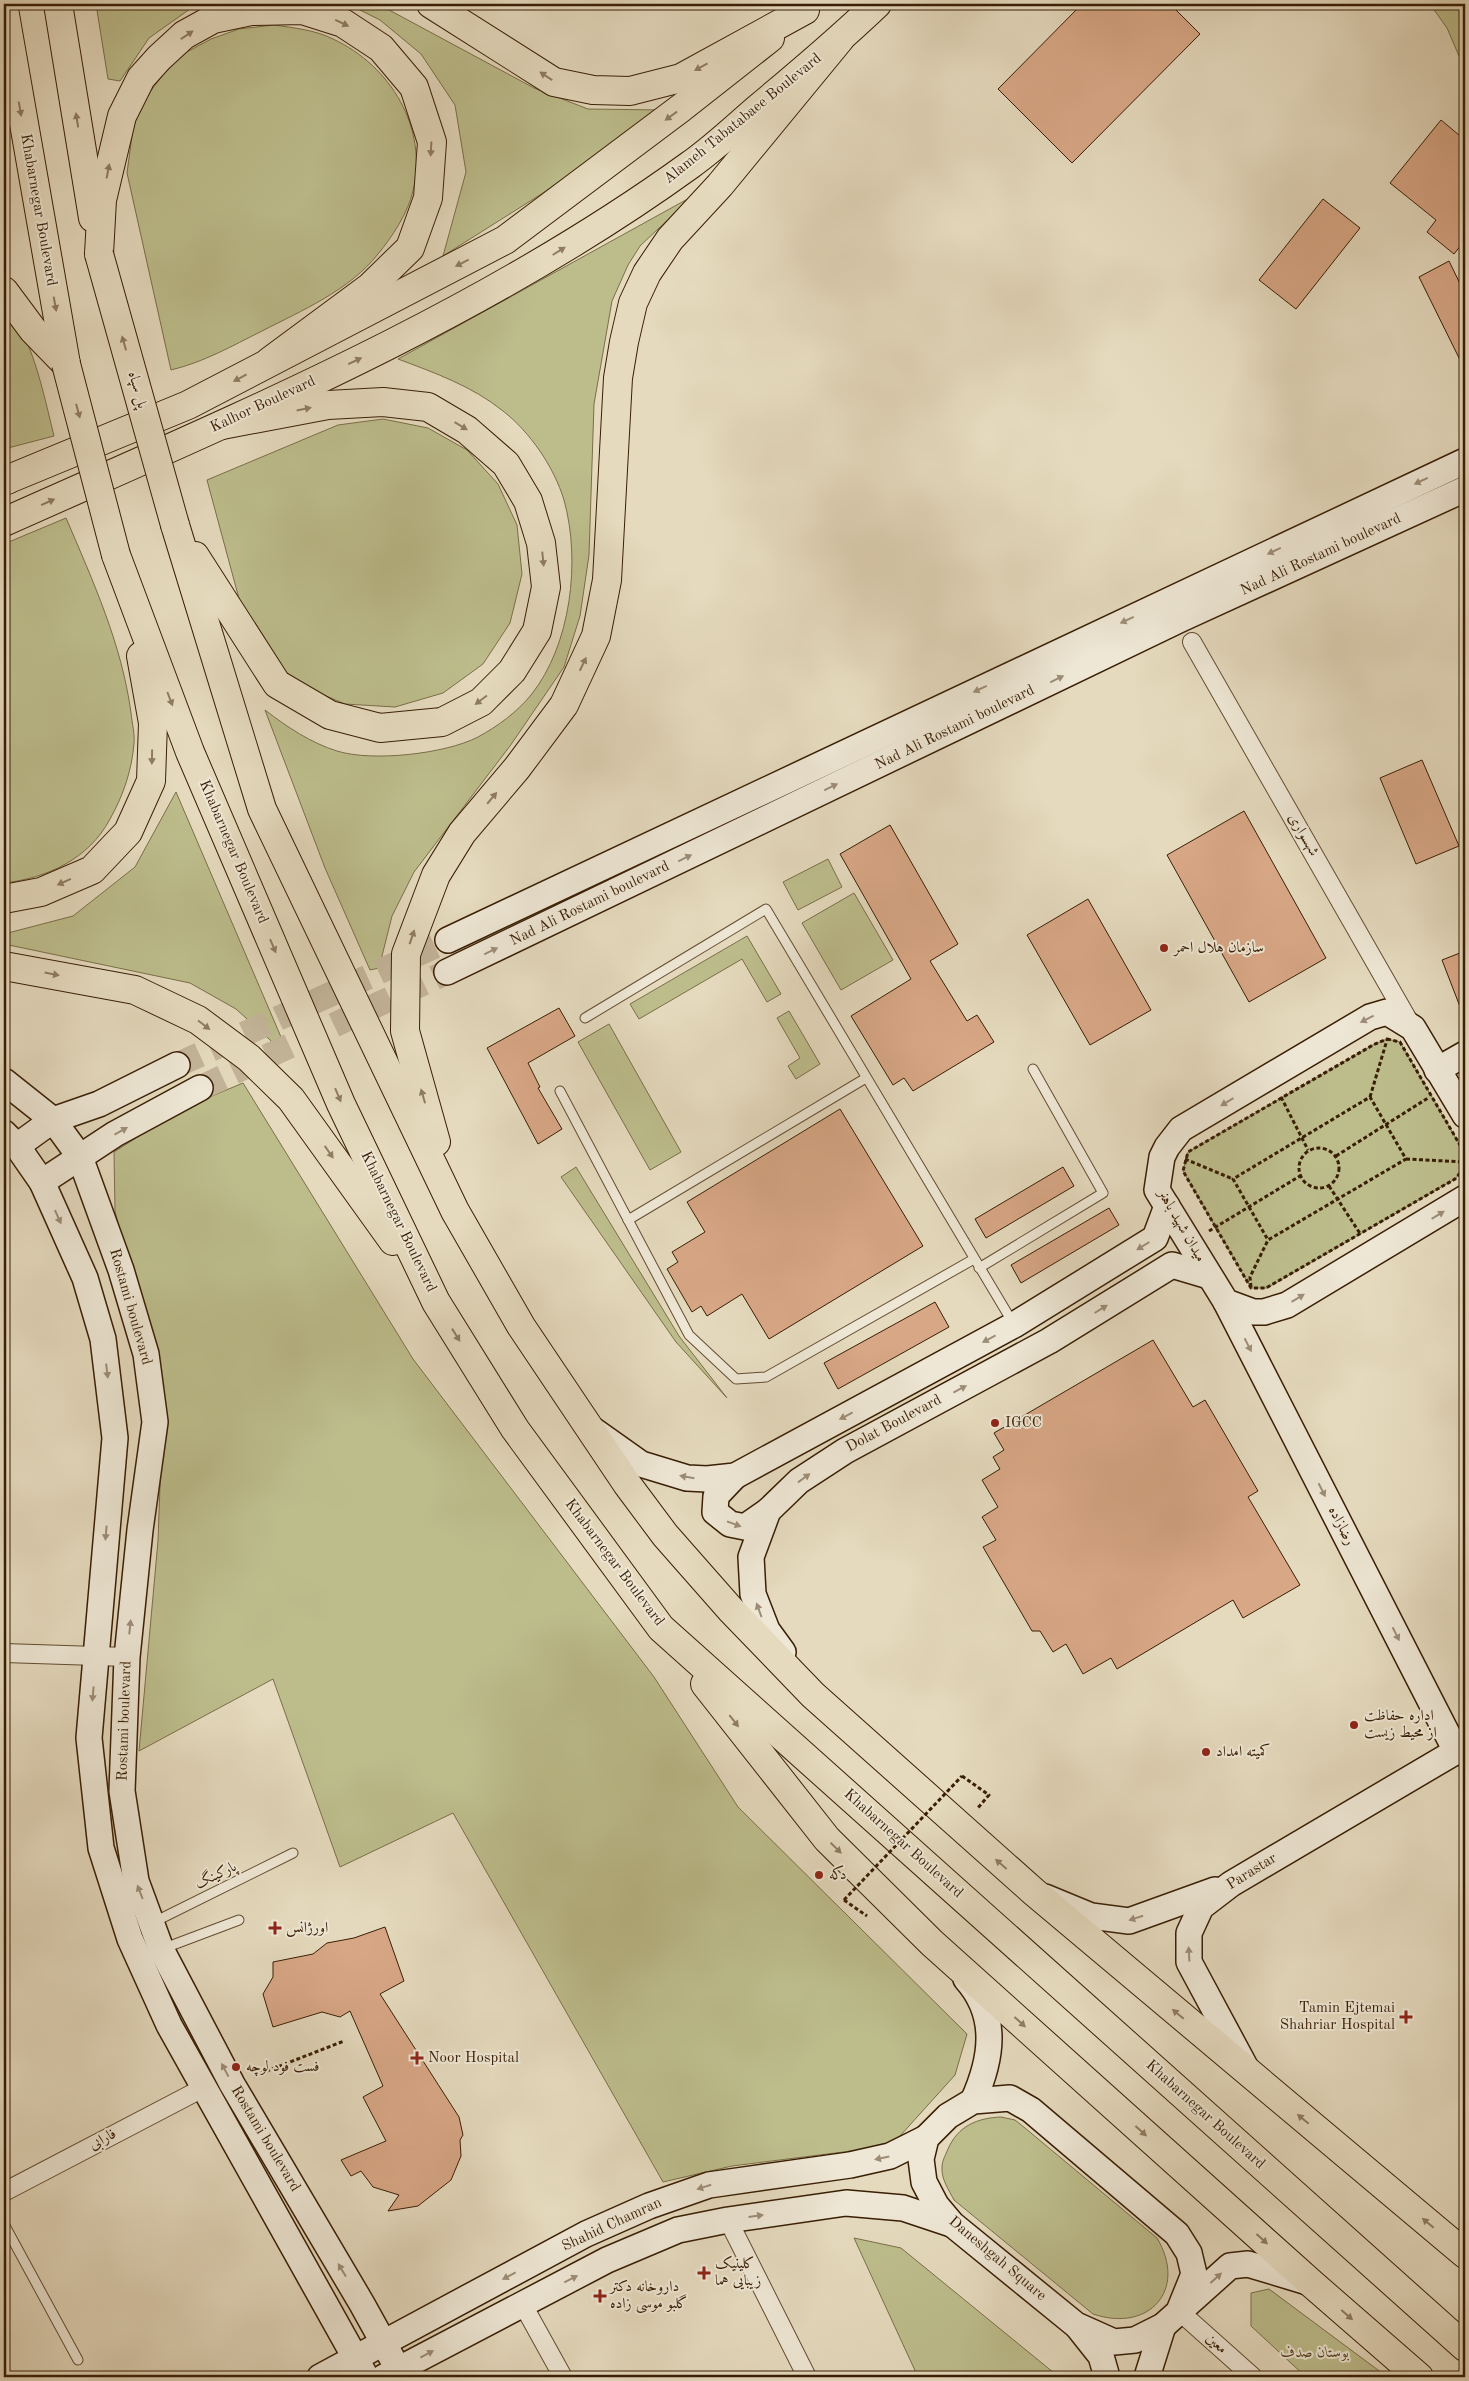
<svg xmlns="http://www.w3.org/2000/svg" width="1469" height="2381" viewBox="0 0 1469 2381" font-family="'Old Standard TT',Amiri,serif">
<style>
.green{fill:#bdbd8c;stroke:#7b6e48}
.building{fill:#d8a786;stroke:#391e04}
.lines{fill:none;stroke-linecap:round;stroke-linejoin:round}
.secondary-tunnel{stroke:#c3b499;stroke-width:25;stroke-dasharray:25 12;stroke-linecap:butt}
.lane-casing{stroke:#644d32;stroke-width:11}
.street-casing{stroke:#644d32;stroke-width:20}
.secondary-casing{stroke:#391e04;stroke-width:28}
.primary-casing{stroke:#391e04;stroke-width:30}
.highway-casing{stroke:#391e04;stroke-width:30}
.path{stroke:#391e04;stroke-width:3;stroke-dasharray:4 2.5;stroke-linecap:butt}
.lane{stroke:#eee7d5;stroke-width:9}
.street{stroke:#eee7d5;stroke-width:18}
.secondary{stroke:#eee7d5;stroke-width:25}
.primary{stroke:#e5dabe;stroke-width:28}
.highway{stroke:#e5dabe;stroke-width:28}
.highway-bridge-casing{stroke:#391e04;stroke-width:30;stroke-linecap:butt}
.path-bridge{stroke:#391e04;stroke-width:3;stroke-dasharray:4 2.5;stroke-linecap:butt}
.highway-bridge{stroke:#e5dabe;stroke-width:28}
.oneway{fill:#8f7c61}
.oneway2{fill:#9d8d77}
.poi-dot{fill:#8f2418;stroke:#eee7d5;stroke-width:2}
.labels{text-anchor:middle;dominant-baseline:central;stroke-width:4;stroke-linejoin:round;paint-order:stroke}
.street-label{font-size:15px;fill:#391e04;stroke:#eee7d5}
.poi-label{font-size:15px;fill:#391e04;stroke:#eee7d5;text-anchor:start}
.park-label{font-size:15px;font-style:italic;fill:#5a4626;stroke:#eee7d5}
</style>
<rect width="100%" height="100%" fill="#e5dabe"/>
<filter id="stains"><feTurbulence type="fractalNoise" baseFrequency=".004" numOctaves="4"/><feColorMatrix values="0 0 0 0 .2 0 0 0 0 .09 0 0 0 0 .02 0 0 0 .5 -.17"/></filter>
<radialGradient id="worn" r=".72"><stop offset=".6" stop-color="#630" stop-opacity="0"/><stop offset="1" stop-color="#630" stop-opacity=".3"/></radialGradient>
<g class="green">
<polygon points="96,4 197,4 149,38 120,81 108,79"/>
<polygon points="348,4 378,4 534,88 588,109 663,110 543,193 443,256 466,172 455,105 421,54 380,20"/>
<polygon points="1430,4 1465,4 1465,70 1447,28"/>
<path d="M274 25C295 28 315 30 333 39 391 66 428 128 413 191 408 213 392 237 378 254 350 290 301 311 262 331 232 346 204 362 171 370L127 173 133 128 141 104 162 76 183 54 211 39 239 29Z"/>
<path d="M693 196 640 246 628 265 612 301 594 404 589 555 580 616 564 667 510 746 414 872 392 916 379 968 370 970 325 868 265 710C287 727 311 743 337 751 372 762 445 754 478 737 498 726 516 713 531 695 571 645 581 561 564 500 554 467 530 432 503 411 472 386 435 373 398 359Z"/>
<path d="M4 303C33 338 43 392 54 436L4 449Z"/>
<polygon points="383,419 428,428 467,450 498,484 517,525 522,574 510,623 483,664 443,693 395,707 345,704 300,685 264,651 241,606 207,480 338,425"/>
<path d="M66 518C93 581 122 645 131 713 132 723 135 734 134 743 132 770 123 796 110 819 89 859 47 878 4 883V544Z"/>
<polygon points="176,792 290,1058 236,1009 190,983 4,944 4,934 73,916 135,867"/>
<polygon points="828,859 842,887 798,910 783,882"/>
<polygon points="854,893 893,960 841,990 802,923"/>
<polygon points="747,936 781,994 767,1002 742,959 639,1019 630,1004"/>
<polygon points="789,1011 820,1064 796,1079 788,1066 800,1058 777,1018"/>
<polygon points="609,1024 681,1152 650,1170 578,1042"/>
<polygon points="1387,1039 1400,1042 1464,1152 1462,1171 1455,1179 1267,1288 1251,1288 1183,1171 1188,1152 1373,1045"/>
<polygon points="243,1083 413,1359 654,1677 738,1807 967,2034 955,2075 891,2146 732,2166 663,2182 453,1813 340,1867 273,1679 139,1751 158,1541 163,1405 115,1211 114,1152 181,1109"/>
<polygon points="576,1167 679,1336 727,1398 676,1342 561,1177"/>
<path d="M1001 2117 1015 2120 1025 2128 1157 2238C1188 2290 1149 2333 1093 2314L954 2200C949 2190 941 2179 942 2167 942 2161 946 2154 948 2149 958 2126 977 2118 1001 2117Z"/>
<polygon points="854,2238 901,2248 1059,2377 918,2377"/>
<polygon points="1269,2289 1382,2373 1388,2377 1306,2377 1251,2326 1251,2293"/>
</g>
<g class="building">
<polygon points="1082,4 1170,4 1200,34 1072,163 998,89"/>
<polygon points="1441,120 1465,140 1465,240 1454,254 1427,232 1436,220 1390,183"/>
<polygon points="1323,199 1360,228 1296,309 1259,280"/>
<polygon points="1449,261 1465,294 1465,370 1419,277"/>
<polygon points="1422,760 1459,846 1416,864 1380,778"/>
<polygon points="1244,811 1326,958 1249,1002 1167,855"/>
<polygon points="890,825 958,944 930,961 967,1021 977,1015 994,1042 913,1091 904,1078 893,1085 851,1016 911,979 840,854"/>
<polygon points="1088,899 1151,1010 1090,1045 1027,935"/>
<polygon points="1465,951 1465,1017 1464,1017 1442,960"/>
<polygon points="559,1008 575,1036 528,1063 540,1087 538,1088 562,1129 538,1144 487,1048"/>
<polygon points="840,1109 923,1246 769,1339 742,1294 707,1316 701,1306 692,1312 667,1269 678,1262 672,1252 705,1232 687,1202"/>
<polygon points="1063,1167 1074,1186 986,1238 975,1219"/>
<polygon points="1109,1208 1119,1225 1021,1283 1011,1265"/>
<polygon points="935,1302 949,1327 838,1389 824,1363"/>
<polygon points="1153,1340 1193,1407 1205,1400 1258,1491 1248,1497 1300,1585 1243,1618 1233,1600 1117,1669 1111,1658 1083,1674 1066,1644 1053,1652 1040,1631 1032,1631 983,1547 996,1540 982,1517 998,1507 982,1480 1000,1469 993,1457 1004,1450 994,1433"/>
<polygon points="385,1927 404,1981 380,1994 459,2117 463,2135 460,2140 461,2156 451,2180 418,2206 388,2211 399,2195 373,2187 361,2171 351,2176 341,2160 386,2141 363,2097 383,2086 350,2011 340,2017 322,2012 273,2027 263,1994 273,1977 273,1962 313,1954 327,1943 354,1938"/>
</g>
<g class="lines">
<g class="secondary-tunnel">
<polyline points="177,1065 448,940"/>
<polyline points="200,1088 447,972"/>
</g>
<g class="lane-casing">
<g id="lane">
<polyline points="585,1018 766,909 1013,1323"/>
<polyline points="560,1091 689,1335 736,1379 766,1377 974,1259"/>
<polyline points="628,1220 866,1078"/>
<polyline points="979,1268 1103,1193 1033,1069"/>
<polyline points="1458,1753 1465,1767"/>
<polyline points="154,1922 293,1853"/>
<polyline points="162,1949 239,1920"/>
<polyline points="4,2224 78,2360"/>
</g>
</g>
<g class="street-casing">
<g id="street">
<polyline points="1192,642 1411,1025"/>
<polyline points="4,1653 127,1657"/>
<polyline points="4,2192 203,2088"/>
<polyline points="728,2220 807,2377"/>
<polyline points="522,2303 563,2377"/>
<polyline points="1179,2311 1253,2377"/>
</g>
</g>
<g class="secondary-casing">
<g id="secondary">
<polyline points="448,940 1465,461"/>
<polyline points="447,972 1181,619 1465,489"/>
<polyline points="1437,1070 1465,1054"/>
<polyline points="4,1081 53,1120 80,1157 121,1270 146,1354 155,1422 140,1530 127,1657 122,1791 136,1881 161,1949 232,2084 362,2304 398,2369"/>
<polyline points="1465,1115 1413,1028 1387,1012 1370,1017 1181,1129 1167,1147 1162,1157 1157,1190 1226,1302 1253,1312 1264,1312 1287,1305 1465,1198"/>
<polyline points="4,1133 17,1146 42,1182 85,1278 103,1339 115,1438 89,1738 101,1848 130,1939 169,2025 366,2377"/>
<polyline points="17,1146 53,1120 99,1104 177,1065"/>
<polyline points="42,1182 115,1134 200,1088"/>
<polyline points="1226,1302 1456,1751"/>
<polyline points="593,1430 641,1464 687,1478 707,1479 735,1476 1014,1325 1155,1238 1167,1206"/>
<polyline points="735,1476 716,1496 715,1512 730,1524 745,1527 768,1511"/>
<polyline points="783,1652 767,1630 753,1594 751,1557 768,1511 799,1481 845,1451 1049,1341 1172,1265 1209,1276"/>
<polyline points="1045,1897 1091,1916 1129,1921 1215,1890"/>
<path d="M966 1979C999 2016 992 2059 973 2101"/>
<polyline points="1247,2070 1189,1962 1189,1933 1201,1907 1231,1884 1465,1746"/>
<polyline points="1179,2311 1194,2274 1189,2253 1177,2234 1031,2110 1010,2098 973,2101 948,2116 926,2138 921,2159 924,2182 936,2205 952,2224 1076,2325 1114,2342 1135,2340 1163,2326 1230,2266 1248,2264 1311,2283"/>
<polyline points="1078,2327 1101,2356 1107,2377"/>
<polyline points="320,2377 586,2234 649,2206 709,2185 850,2165 890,2156 926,2138"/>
<polyline points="384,2377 607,2260 678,2230 728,2220 846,2203 903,2208 951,2224"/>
<polyline points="1147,2377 1163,2326"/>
</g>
</g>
<g class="primary-casing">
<g id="primary">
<polyline points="4,481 188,405 505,240 681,108 770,38"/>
<path d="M4 522C239 417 480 317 690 165 714 148 735 128 757 109 798 75 838 41 877 4"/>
</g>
</g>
<g class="highway-casing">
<g id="highway">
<polyline points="58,4 93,218"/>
<polyline points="431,4 554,82 593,90 630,91 681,78 805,10"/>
<polyline points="4,9 66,364"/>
<polyline points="99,254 102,200 122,116 141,78 159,58 184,35 213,19 251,11 302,10 343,23 381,48 414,87 432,142 428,198 410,248 370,287 270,361"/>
<polyline points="4,291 33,330 66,364"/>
<polyline points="4,480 7,480"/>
<polyline points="175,525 262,809 455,1211 521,1326 627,1484 665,1535 731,1610 813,1695 1034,1892 1465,2254"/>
<polyline points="116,555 190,752 341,1104 436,1302 515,1429 661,1628 1465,2347"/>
<polyline points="195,556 277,684 330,715 380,728 442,722 481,702 512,671 537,631 546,587 541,543 528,501 506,464 467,430 428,407 383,402 328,405 222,425"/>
<polyline points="4,899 41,892 92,870 128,832 151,781 153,723 141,656"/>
<polyline points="4,966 135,990 198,1020 249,1058 291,1099 393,1241"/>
<polyline points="436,1142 405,1031 406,954 436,875 462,833 517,768 564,705 596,636 607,580 618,378 624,342 633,303 647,273 670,239 720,185 840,39"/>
<polyline points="705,1684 827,1839 932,1943 1311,2283 1419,2377"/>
</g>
</g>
<g class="path">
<polygon points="1387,1039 1400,1042 1464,1152 1462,1171 1455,1179 1266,1288 1251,1288 1183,1171 1188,1152 1373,1045"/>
<polyline points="1281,1097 1308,1150"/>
<polyline points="1370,1097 1387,1040"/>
<circle cx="1319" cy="1168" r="20"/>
<polyline points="1336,1156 1428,1098"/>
<polyline points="1185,1159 1233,1179"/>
<polyline points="1406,1159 1465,1162"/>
<polyline points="1329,1186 1361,1235"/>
<polyline points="1209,1231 1300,1176"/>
<polyline points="1251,1287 1250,1277 1268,1240 1406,1159 1370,1097 1233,1179 1268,1240"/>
<polyline points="962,1776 989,1795 977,1809"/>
<polyline points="844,1900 867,1916"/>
<polyline points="254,2076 344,2041"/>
</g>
<use href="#lane" class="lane"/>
<use href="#street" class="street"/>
<use href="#secondary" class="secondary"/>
<use href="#primary" class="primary"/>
<use href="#highway" class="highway"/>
<g class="highway-bridge-casing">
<g id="highway-bridge">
<polyline points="99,254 175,525"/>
<polyline points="66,364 116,555"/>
</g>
</g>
<polyline class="path-bridge" points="844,1900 962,1776"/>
<use href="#highway-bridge" class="highway-bridge"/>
</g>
<defs><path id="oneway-solid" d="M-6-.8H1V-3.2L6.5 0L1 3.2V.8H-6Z" transform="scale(1.25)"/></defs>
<g class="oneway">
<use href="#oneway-solid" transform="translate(342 23) rotate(25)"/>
<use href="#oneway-solid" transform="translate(187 35) rotate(-34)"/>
<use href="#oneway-solid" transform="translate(701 67) rotate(151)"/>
<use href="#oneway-solid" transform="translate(546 76) rotate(-147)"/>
<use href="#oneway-solid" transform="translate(20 109) rotate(80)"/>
<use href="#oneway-solid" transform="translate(671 116) rotate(144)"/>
<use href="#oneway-solid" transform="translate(77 120) rotate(-99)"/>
<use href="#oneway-solid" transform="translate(431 149) rotate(93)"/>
<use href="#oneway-solid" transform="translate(108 171) rotate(-79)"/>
<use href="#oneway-solid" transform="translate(559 251) rotate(-32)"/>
<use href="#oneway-solid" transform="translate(462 263) rotate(153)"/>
<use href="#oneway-solid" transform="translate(55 304) rotate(80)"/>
<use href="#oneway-solid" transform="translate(124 343) rotate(-106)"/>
<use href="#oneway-solid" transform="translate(355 361) rotate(-25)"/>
<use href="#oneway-solid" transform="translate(240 378) rotate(152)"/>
<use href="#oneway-solid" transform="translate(304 409) rotate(-11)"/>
<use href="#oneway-solid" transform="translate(78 411) rotate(75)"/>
<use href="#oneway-solid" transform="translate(461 426) rotate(31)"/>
<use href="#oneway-solid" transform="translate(48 502) rotate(-24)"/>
<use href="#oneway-solid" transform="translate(543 559) rotate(84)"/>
<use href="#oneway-solid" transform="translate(583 664) rotate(-65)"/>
<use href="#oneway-solid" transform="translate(170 699) rotate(69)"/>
<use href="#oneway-solid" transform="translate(481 700) rotate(143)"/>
<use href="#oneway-solid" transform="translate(152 757) rotate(91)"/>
<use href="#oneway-solid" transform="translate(492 798) rotate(-50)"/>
<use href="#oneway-solid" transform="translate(64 882) rotate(156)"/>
<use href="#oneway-solid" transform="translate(412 937) rotate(-71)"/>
<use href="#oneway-solid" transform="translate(273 946) rotate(67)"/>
<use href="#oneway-solid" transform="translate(52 974) rotate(11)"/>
<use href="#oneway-solid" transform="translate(204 1025) rotate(37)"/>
<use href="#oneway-solid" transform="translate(338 1095) rotate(67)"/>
<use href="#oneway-solid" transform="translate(423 1096) rotate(-106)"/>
<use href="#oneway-solid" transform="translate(329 1152) rotate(55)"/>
<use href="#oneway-solid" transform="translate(456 1335) rotate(58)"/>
<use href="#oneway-solid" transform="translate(734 1721) rotate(52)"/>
<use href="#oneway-solid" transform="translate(836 1848) rotate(44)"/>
<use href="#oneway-solid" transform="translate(1001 1864) rotate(-139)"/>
<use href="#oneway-solid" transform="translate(1178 2014) rotate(-140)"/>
<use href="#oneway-solid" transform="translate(1020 2022) rotate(42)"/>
<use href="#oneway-solid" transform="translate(1303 2119) rotate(-140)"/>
<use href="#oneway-solid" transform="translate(1141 2131) rotate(42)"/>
<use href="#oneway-solid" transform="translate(1428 2223) rotate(-140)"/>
<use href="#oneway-solid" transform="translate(1262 2239) rotate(42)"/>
<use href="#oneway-solid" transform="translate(1347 2315) rotate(41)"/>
</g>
<g class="oneway2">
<use href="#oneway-solid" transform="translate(1421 481) rotate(155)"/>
<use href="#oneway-solid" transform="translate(1274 551) rotate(155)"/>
<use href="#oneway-solid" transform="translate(1127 620) rotate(155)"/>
<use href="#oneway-solid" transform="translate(1057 679) rotate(-26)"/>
<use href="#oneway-solid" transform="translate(980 689) rotate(155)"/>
<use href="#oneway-solid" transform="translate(831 787) rotate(-26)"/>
<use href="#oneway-solid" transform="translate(685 858) rotate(-26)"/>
<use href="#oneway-solid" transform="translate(491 951) rotate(-26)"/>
<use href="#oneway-solid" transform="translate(1367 1019) rotate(153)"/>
<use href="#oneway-solid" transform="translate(1227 1102) rotate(149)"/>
<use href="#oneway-solid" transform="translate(121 1131) rotate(-29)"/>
<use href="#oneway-solid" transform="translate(1438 1215) rotate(-31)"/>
<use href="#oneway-solid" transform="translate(58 1217) rotate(66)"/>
<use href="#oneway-solid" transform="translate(1143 1246) rotate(148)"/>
<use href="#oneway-solid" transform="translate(1298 1298) rotate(-31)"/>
<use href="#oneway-solid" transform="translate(1101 1309) rotate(-32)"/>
<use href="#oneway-solid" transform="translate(989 1339) rotate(152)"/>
<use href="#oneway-solid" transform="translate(1248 1345) rotate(63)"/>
<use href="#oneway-solid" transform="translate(107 1371) rotate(83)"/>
<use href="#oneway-solid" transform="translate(960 1389) rotate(-28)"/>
<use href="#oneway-solid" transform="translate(846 1416) rotate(152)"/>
<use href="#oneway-solid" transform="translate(687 1477) rotate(-170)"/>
<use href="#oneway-solid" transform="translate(804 1478) rotate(-36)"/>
<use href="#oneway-solid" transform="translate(1322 1490) rotate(63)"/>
<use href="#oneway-solid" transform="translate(734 1524) rotate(20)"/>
<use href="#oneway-solid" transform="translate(106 1533) rotate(95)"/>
<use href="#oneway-solid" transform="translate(759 1610) rotate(-110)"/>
<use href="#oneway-solid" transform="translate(130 1627) rotate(-84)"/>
<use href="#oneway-solid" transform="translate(1396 1634) rotate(63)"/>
<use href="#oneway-solid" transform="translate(93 1694) rotate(95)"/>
<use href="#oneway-solid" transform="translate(140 1892) rotate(-111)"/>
<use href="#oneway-solid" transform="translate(1136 1918) rotate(162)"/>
<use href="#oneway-solid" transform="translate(1189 1954) rotate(-93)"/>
<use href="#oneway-solid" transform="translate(225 2070) rotate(-118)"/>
<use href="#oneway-solid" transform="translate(882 2158) rotate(168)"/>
<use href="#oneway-solid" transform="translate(704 2187) rotate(163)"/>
<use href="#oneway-solid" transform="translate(756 2216) rotate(-8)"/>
<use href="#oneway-solid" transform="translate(342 2270) rotate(-121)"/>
<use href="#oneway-solid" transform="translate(509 2276) rotate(152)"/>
<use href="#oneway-solid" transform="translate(1216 2278) rotate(-42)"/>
<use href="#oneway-solid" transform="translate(571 2279) rotate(-27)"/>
<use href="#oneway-solid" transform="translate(427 2354) rotate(-28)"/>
</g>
<g class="poi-dot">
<circle cx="1164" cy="948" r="5"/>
<circle cx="995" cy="1423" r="5"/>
<circle cx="1354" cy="1725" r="5"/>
<circle cx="1206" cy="1752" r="5"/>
<circle cx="819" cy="1875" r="5"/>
<path d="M272.5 1920.5h5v5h5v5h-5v5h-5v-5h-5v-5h5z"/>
<path d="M1403.5 2009.5h5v5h5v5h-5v5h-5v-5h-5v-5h5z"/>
<path d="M414.5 2050.5h5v5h5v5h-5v5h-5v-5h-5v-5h5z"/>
<circle cx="236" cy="2067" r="5"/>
<path d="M701.5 2265.5h5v5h5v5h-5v5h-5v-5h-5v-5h5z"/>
<path d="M597.5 2288.5h5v5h5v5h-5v5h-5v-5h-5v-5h5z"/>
</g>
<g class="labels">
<g class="street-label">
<text transform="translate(743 119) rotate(-39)">Alameh Tabatabaee Boulevard</text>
<text transform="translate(38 210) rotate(80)">Khabarnegar Boulevard</text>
<text transform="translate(137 390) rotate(74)">پل سپاه</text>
<text transform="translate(263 405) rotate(-25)">Kalhor Boulevard</text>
<text transform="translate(1321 555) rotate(-25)">Nad Ali Rostami boulevard</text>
<text transform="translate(955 728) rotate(-26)">Nad Ali Rostami boulevard</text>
<text transform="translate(1303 835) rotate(60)">شهسواری</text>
<text transform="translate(233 852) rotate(67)">Khabarnegar Boulevard</text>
<text transform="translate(590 904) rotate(-26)">Nad Ali Rostami boulevard</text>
<text transform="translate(398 1222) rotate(64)">Khabarnegar Boulevard</text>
<text transform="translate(1181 1226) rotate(60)">میدان شهید باهنر</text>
<text transform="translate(130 1307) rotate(74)">Rostami boulevard</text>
<text transform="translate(894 1424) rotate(-28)">Dolat Boulevard</text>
<text transform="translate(1341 1526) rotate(63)">رضازاده</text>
<text transform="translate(614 1563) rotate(53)">Khabarnegar Boulevard</text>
<text transform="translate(125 1721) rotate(-88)">Rostami boulevard</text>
<text transform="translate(903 1844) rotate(42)">Khabarnegar Boulevard</text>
<text transform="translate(1252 1872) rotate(-32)">Parastar</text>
<text transform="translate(216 1876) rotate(-26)">پارکینگ</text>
<text transform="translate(1205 2115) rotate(42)">Khabarnegar Boulevard</text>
<text transform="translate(265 2139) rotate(59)">Rostami boulevard</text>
<text transform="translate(103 2140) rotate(-28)">فارابی</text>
<text transform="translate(612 2225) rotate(-25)">Shahid Chamran</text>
<text transform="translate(997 2259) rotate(40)">Daneshgah Square</text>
<text transform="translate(1216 2344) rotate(42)">معین</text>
</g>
<g class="poi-label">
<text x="1174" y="948">سازمان هلال احمر</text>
<text x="1005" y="1423">IGCC</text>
<text x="1364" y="1716">اداره حفاظت<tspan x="1364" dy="17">از محیط زیست</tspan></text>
<text x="1216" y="1752">کمیته امداد</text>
<text x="829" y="1875">دکه</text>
<text x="286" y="1928">اورژانس</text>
<text x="1395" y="2008" text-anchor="end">Tamin Ejtemai<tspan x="1395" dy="17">Shahriar Hospital</tspan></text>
<text x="428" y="2058">Noor Hospital</text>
<text x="246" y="2067">فست فود لوچه</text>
<text x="715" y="2264">کلینیک<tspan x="715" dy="17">زیبایی هما</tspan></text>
<text x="610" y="2287">داروخانه دکتر<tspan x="610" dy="17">گلبو موسی زاده</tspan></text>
</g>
<g class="park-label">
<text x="1315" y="2353">بوستان صدف</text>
</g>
</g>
<rect width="1469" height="2381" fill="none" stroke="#e5dabe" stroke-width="20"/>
<rect x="5" y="5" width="1459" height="2371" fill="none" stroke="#391e04" stroke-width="2.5"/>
<rect x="10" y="10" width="1449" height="2361" fill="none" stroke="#391e04"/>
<rect width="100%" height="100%" filter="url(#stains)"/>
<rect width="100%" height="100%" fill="url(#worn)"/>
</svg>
